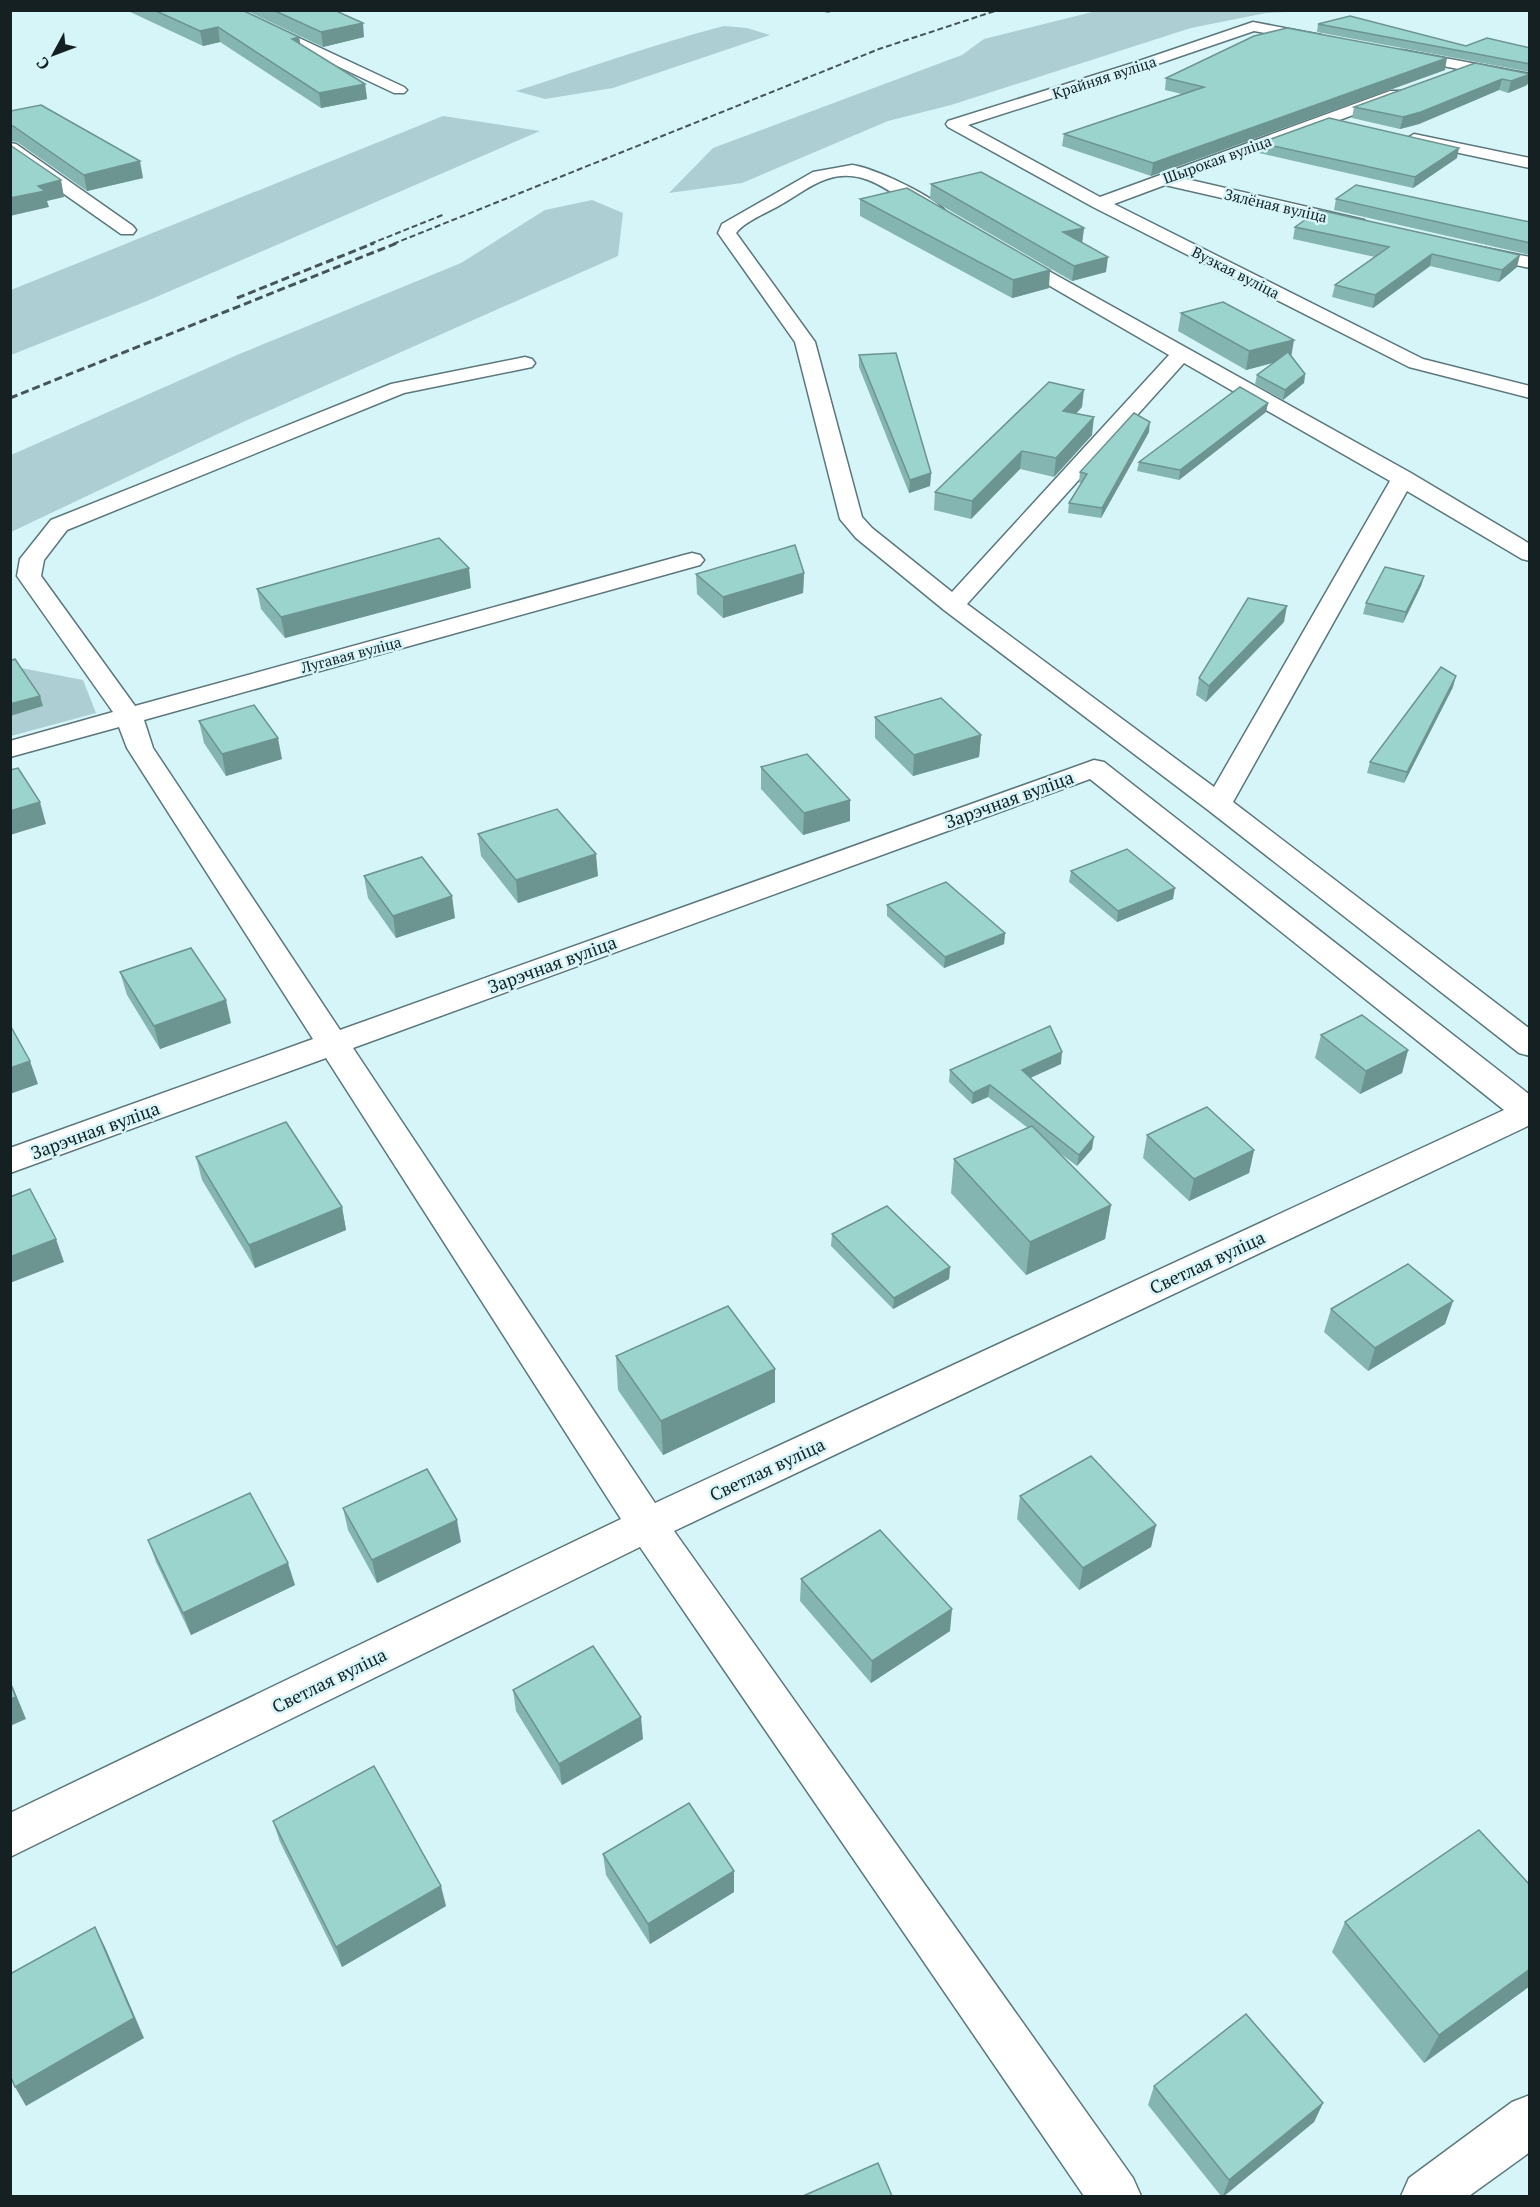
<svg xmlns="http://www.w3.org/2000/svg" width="1540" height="2207" viewBox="0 0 1540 2207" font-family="'PT Serif',serif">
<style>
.green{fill:#adcfd4}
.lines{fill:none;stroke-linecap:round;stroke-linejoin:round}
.street-casing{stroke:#5b777b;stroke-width:3}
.street{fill:#fff;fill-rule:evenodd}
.rail-far1{stroke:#455557;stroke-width:2;stroke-dasharray:6 3;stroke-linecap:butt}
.rail{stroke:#455557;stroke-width:3;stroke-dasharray:8 4;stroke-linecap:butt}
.wall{fill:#85b5b0}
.shaded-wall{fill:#6c9490}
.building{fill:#9bd3cd;stroke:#6c9490;stroke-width:1.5}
.labels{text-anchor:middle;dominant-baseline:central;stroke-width:5;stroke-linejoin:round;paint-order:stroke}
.far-street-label{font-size:15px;fill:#152022;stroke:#d6f5f9}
.street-label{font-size:18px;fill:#152022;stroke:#d6f5f9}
</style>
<rect width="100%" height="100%" fill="#d6f5f9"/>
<g class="green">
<polygon points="1096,11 1304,11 1266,13 1191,28 951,105 888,121 742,183 669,193 713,148 962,55 984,39"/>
<path d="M724 26 747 28 770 35 613 88 545 99 516 91C585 69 654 44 724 26Z"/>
<polygon points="443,116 540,131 147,301 11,355 11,290"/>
<polygon points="592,200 623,213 618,256 243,422 11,532 11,455 237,355 461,263 545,210"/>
<polygon points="11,666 83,680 96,713 11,736"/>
</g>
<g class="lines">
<g class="street-casing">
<g id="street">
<polygon points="219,10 239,10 404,87 407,90 404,93 394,93"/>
<polygon points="1253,22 1321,35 1328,39 1321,43 1254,31 1143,69 968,125 1100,197 1390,91 1402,91 1404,94 1402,97 1182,178 1364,220 1367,224 1364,228 1358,229 1165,185 1114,204 1423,359 1530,386 1530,398 1409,367 1093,207 948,127 946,124 948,121 1133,63"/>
<polygon points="1402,50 1530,74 1530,83 1397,57 1395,54 1397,51"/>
<polygon points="1414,134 1530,158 1530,168 1408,142 1406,139"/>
<polygon points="10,143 16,144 133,226 136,230 133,234 121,234 10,156"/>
<path d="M852 165C874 168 935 196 947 213L944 217C915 224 879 161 827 179 811 184 796 196 782 204 769 212 745 221 736 233L815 342 862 517 872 528 952 592 1169 355 1005 260 1002 256 1005 252 1011 250 1411 473 1530 544V561L1522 559 1407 491 1233 802 1530 1029V1056L1519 1053 1208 810 944 610 856 538 840 519 795 342 718 233 722 224 813 172ZM1184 363 1390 481 1214 787 967 604Z"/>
<polygon points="1476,246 1530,257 1530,268 1470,255 1467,251 1470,247"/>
<path d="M525 357 532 359 535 363 532 367 404 393 67 530 44 560 41 576 135 706 684 555 692 553 700 555 704 560 700 565 144 720 153 748 340 1030 1094 760 1104 762 1530 1095V1125L674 1531 1133 2178 1141 2196H1084L640 1547 10 1857V1813L621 1519 326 1058 10 1173V1148L313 1039 127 748 119 727 10 757V741L113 712 17 576 20 559 51 520 391 384ZM1090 779 1504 1110 655 1503 353 1048Z"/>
<polygon points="1530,2095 1530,2152 1469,2196 1401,2196 1409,2178 1512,2102"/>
</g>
</g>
<use href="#street" class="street"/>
<g class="rail-far1">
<polyline points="370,244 445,214"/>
<polyline points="393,244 879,49 998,10"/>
</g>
<g class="rail">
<polyline points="237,298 374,243"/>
<polyline points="10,398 397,243"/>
</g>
</g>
<g class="wall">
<polygon points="126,10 242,10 299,37 300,44 365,84 367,99 321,108 220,42 203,46"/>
<polygon points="245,10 334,10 364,37 323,47"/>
<polygon points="819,10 838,10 827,13"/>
<polygon points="1318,24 1466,46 1530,48 1530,72 1317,32"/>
<polygon points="1445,70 1151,176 1062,146 1064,134 1182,94 1165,90 1166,78"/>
<polygon points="1530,73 1527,85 1508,93 1499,90 1419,124 1400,129 1352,118 1354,107"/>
<polygon points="10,111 143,178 87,191 17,142 10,141"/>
<polygon points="1260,143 1457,158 1413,188 1259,153"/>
<polygon points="931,184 1084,228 1082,243 1106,272 1072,281 930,199"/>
<polygon points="860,199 1049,288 1012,298 860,216"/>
<polygon points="1336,199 1530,222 1530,255 1334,210"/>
<polygon points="1295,227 1517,267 1499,282 1430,266 1373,308 1332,297 1335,285 1375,257 1293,239"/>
<polygon points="1181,313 1291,355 1305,374 1304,383 1283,400 1255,384 1257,375 1273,363 1246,370 1178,331"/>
<polygon points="859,355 931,473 930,486 909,493 859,367"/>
<polygon points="1268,403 1266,412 1179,480 1137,471 1139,462"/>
<polygon points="1082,407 1076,414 1092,435 1054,477 1020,469 971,519 934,510 935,492"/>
<polygon points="1149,432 1101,518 1068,513 1069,503 1081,483 1079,482 1080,472"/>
<polygon points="804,573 803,593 723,618 697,594 696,574"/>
<polygon points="1424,576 1421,586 1403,623 1363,614 1366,603"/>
<polygon points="471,588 285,638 261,609 257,589"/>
<polygon points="1284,622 1206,702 1196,695 1199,678"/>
<polygon points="1453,687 1404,783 1367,773 1370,762"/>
<polygon points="875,717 981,735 979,757 913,776 875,738"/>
<polygon points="199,721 282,759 226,776 204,743"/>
<polygon points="761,767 850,821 803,835 761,789"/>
<polygon points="478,834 598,876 518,903 481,856"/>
<polygon points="1071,871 1173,899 1117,922 1069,882"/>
<polygon points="364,876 455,918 396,938 368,898"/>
<polygon points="887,905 1005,933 1004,944 944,968 887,916"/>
<polygon points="120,972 231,1023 160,1049 127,995"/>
<polygon points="1321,1035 1408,1050 1402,1073 1360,1094 1315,1058"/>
<polygon points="1061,1064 1030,1078 1092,1149 1077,1166 1057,1151 1111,1205 1105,1239 1026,1275 951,1193 954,1159 1028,1128 988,1097 972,1104 949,1082 950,1070"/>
<polygon points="1147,1135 1254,1150 1249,1173 1189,1201 1143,1158"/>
<polygon points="196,1157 342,1207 346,1230 255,1268 202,1180"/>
<polygon points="832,1234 950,1267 949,1279 893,1309 831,1246"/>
<polygon points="1453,1301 1445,1324 1368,1371 1324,1332 1331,1309"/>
<polygon points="616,1356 775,1402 663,1455 618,1390"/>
<polygon points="1020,1496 1156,1525 1151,1547 1079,1590 1017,1519"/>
<polygon points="343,1508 461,1542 377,1583 348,1530"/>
<polygon points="148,1540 295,1585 191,1635 156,1562"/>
<polygon points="801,1579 950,1631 871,1683 800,1601"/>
<polygon points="513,1690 643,1739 562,1785 516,1711"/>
<polygon points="273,1821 446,1906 342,1967 280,1842"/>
<polygon points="603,1854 734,1871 734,1892 650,1944 606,1875"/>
<polygon points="1530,1885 1530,1986 1424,2063 1332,1952 1345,1922"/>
<polygon points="1154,2086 1323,2103 1314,2122 1224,2196 1221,2196 1148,2105"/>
</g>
<g class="shaded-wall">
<polygon points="827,10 838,10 827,13"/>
<polygon points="363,23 364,37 323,47 321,32"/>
<polygon points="218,27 220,42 203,46 200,31"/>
<polygon points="299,37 302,52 292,39"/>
<polygon points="1447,58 1445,70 1151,176 1153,163"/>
<polygon points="1530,74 1527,85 1508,93 1511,81"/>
<polygon points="1502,79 1499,90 1419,124 1400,129 1403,117"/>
<polygon points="365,84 367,99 321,108 319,93"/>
<polygon points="1459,148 1457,158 1413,188 1415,177"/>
<polygon points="140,161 143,178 87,191 84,175"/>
<polygon points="61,180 64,197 47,201 49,207 10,216 10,198 38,186"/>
<polygon points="1084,228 1082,243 1063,232"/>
<polygon points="1432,254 1430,266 1373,308 1375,295"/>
<polygon points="1520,255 1517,267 1499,282 1502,270"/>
<polygon points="1108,257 1106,272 1072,281 1074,266"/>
<polygon points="1050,270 1049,288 1012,298 1013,280"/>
<polygon points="1294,340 1291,358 1246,370 1249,351"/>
<polygon points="1305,374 1304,383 1283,400 1285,390"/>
<polygon points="1084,390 1082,407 1061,429 1063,411"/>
<polygon points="1268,403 1266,412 1179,480 1180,470"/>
<polygon points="1094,417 1092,435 1054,477 1056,458"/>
<polygon points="1150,422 1149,432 1101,518 1102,508"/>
<polygon points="1022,451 1020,469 971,519 972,501"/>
<polygon points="931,473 930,486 909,493 910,480"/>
<polygon points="469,568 471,588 285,638 281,617"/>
<polygon points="804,573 803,593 723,618 723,597"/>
<polygon points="1424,576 1421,586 1403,623 1406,612"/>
<polygon points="1287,606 1284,622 1206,702 1209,686"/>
<polygon points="1456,676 1453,687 1404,783 1407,772"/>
<polygon points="40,696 43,706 10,716 10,704"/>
<polygon points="981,735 979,757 913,776 914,755"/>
<polygon points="278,738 282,759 226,776 222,754"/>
<polygon points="850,800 850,821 803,835 804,813"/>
<polygon points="40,802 46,824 10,835 10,811"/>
<polygon points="596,854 598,876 518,903 516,880"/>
<polygon points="1175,888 1173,899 1117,922 1118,911"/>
<polygon points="452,896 455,918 396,938 393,916"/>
<polygon points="1005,933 1004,944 944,968 945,957"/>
<polygon points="226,1000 231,1023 160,1049 154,1026"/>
<polygon points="1408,1050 1402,1073 1360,1094 1366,1071"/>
<polygon points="1062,1052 1061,1064 1021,1082 1022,1070"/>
<polygon points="30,1061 38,1084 10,1094 10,1068"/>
<polygon points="990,1085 988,1097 972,1104 973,1093"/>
<polygon points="1094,1137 1092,1149 1077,1166 1079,1155"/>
<polygon points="1254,1150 1249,1173 1189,1201 1194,1179"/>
<polygon points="1111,1205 1105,1239 1026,1275 1030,1242"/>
<polygon points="342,1207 346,1230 255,1268 249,1245"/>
<polygon points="56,1239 64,1262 10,1283 10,1257"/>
<polygon points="950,1267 949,1279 893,1309 894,1298"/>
<polygon points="1453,1301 1445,1324 1368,1371 1375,1348"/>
<polygon points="775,1369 775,1402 663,1455 661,1421"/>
<polygon points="457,1520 461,1542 377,1583 372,1560"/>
<polygon points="1156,1525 1151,1547 1079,1590 1083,1568"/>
<polygon points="288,1563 295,1585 191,1635 183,1613"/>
<polygon points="952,1609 950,1631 871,1683 872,1661"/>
<polygon points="10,1680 26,1719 10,1726"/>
<polygon points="641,1717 643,1739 562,1785 559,1764"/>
<polygon points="734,1871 734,1892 650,1944 648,1924"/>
<polygon points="441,1886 446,1906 342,1967 336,1947"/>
<polygon points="95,1927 105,1947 144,2038 26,2106 15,2087"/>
<polygon points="1530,1969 1530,1986 1424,2063 1439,2035"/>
<polygon points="1323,2103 1314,2122 1224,2196 1223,2196 1229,2180"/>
</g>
<g class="building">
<polygon points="154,10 242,10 299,37 292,39 365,84 319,93 218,27 200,31"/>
<polygon points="273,10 334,10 363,23 321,32"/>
<polygon points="1350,16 1466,46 1487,38 1530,48 1530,64 1318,24"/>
<polygon points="1287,28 1447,58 1153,163 1064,134 1204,87 1166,78 1254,36"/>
<polygon points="1475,63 1530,74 1511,81 1502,79 1421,112 1403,117 1354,107"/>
<polygon points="41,105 140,161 84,175 13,126 10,126 10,111"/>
<polygon points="1329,118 1459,148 1415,177 1260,143"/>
<polygon points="10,145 61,180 38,186 45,191 10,198"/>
<polygon points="981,172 1084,228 1063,232 1108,257 1074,266 931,184"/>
<polygon points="1356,185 1530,222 1530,243 1336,199"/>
<polygon points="907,188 1050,270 1013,280 860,199"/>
<polygon points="1319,210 1520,255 1502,270 1432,254 1375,295 1335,285 1389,247 1295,227"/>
<polygon points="1223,302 1294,340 1249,351 1181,313"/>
<polygon points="1288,352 1305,374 1285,390 1257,375"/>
<polygon points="896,353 931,473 910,480 859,355"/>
<polygon points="1049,382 1084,390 1063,411 1094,417 1056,458 1022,451 972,501 935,492"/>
<polygon points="1240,387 1268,403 1180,470 1139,462"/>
<polygon points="1134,413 1150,422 1102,508 1069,503 1087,474 1080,472"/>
<polygon points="439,538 469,568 281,617 257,589"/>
<polygon points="795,545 804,573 723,597 696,574"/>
<polygon points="1385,567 1424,576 1406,612 1366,603"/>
<polygon points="1248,598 1287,606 1209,686 1199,678"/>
<polygon points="15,659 40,696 10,704 10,661"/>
<polygon points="1441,667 1456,676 1407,772 1370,762"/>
<polygon points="941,698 981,735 914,755 875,717"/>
<polygon points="254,705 278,738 222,754 199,721"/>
<polygon points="807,754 850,800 804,813 761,767"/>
<polygon points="18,768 40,802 10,811 10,770"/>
<polygon points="557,809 596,854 516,880 478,834"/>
<polygon points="1127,849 1175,888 1118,911 1071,871"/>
<polygon points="422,857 452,896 393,916 364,876"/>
<polygon points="946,882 1005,933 945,957 887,905"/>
<polygon points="191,948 226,1000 154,1026 120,972"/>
<polygon points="1362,1015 1408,1050 1366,1071 1321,1035"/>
<polygon points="10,1025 30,1061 10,1068"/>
<polygon points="1050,1026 1062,1052 1022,1070 1094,1137 1079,1155 990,1085 973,1093 950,1070"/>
<polygon points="1207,1107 1254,1150 1194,1179 1147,1135"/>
<polygon points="286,1122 342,1207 249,1245 196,1157"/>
<polygon points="1032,1126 1111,1205 1030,1242 954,1159"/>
<polygon points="30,1189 56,1239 10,1257 10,1197"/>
<polygon points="887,1206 950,1267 894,1298 832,1234"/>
<polygon points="1408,1264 1453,1301 1375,1348 1331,1309"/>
<polygon points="728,1306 775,1369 661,1421 616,1356"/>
<polygon points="1091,1456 1156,1525 1083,1568 1020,1496"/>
<polygon points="427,1469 457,1520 372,1560 343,1508"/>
<polygon points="250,1493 288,1563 183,1613 148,1540"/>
<polygon points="880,1530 952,1609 872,1661 801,1579"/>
<polygon points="593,1646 641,1717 559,1764 513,1690"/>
<polygon points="10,1683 16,1697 10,1699"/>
<polygon points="374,1766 441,1886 336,1947 273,1821"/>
<polygon points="689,1803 734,1871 648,1924 603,1854"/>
<polygon points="1479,1830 1530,1885 1530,1969 1439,2035 1345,1922"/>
<polygon points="95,1927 134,2018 15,2087 10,2075 10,1974"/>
<polygon points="1246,2014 1323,2103 1229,2180 1154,2086"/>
<polygon points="878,2163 892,2196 803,2196"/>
</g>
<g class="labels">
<g class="far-street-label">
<text transform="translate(1104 77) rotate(-18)">Крайняя вуліца</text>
<text transform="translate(1217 159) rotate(-20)">Шырокая вуліца</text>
<text transform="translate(1276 205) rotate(13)">Зялёная вуліца</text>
<text transform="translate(1236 272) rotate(27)">Вузкая вуліца</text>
<text transform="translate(351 654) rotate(-15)">Лугавая вуліца</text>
</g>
<g class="street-label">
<text transform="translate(1009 799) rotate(-20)">Зарэчная вуліца</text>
<text transform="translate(552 964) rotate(-20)">Зарэчная вуліца</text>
<text transform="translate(95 1130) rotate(-20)">Зарэчная вуліца</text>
<text transform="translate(1207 1262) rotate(-25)">Светлая вуліца</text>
<text transform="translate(767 1469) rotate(-25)">Светлая вуліца</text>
<text transform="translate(329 1680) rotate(-26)">Светлая вуліца</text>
</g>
</g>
<rect width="1540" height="2207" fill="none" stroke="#152022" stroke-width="24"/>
<g transform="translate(54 54) rotate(229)" stroke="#d6f5f9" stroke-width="4.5" paint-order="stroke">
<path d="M0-4.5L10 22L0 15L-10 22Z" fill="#152022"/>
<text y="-9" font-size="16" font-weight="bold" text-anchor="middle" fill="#152022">С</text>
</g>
</svg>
